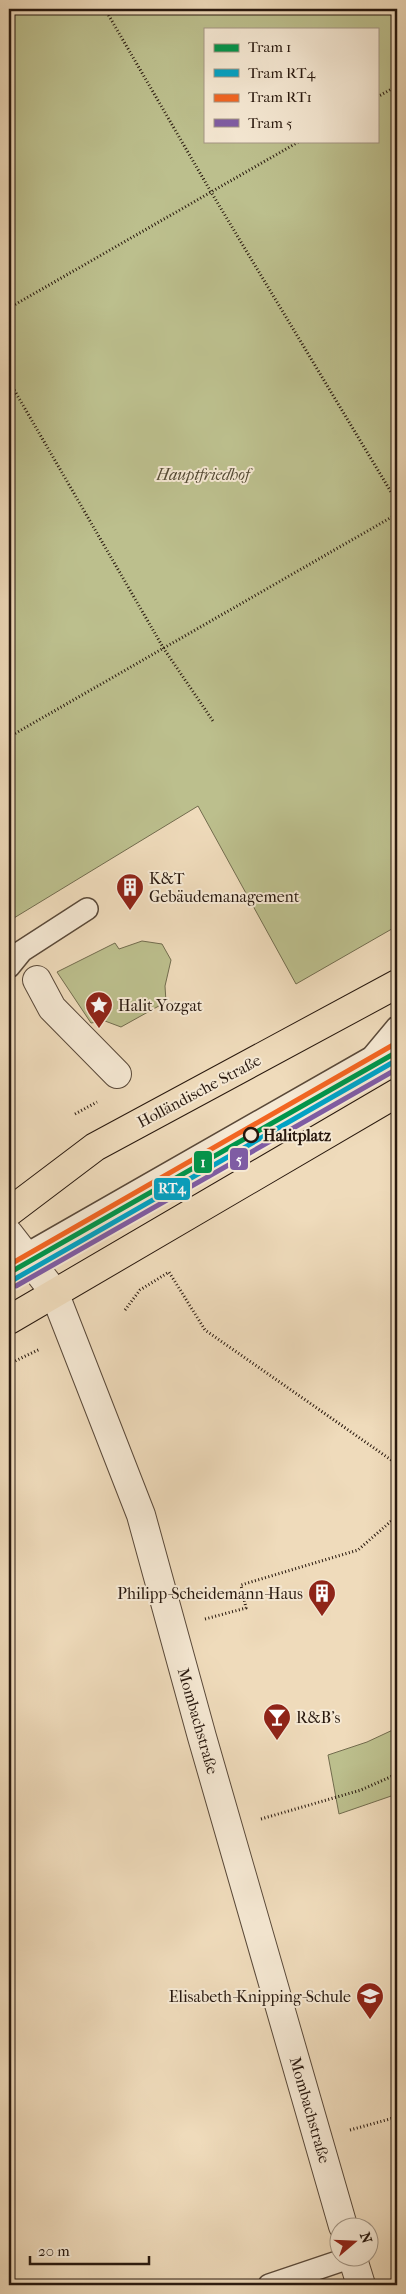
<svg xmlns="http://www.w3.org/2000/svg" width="406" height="2294" viewBox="0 0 406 2294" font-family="'IM FELL French Canon',serif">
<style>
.green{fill:#bcbf8d;stroke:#726c4e;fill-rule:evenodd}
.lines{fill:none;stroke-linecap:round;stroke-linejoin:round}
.service-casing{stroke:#5a4939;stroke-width:24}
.pedestrian-casing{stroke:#5a4939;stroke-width:30}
.minor-casing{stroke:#5a4939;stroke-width:30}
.tertiary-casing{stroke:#5a4939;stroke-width:30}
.primary-casing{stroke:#28180e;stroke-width:30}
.path{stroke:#28180e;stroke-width:3;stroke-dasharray:1 2.5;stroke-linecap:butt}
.service{stroke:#f5e8d3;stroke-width:21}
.pedestrian{stroke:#f5e8d3;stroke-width:28}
.minor{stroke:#f5e8d3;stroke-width:28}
.tertiary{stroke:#f5e8d3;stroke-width:28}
.primary{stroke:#efdbbb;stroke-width:28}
.tram-1-casing{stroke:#f5e8d3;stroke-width:9}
.tram-2-casing{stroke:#f5e8d3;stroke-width:9}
.tram-3-casing{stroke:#f5e8d3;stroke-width:9}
.tram-4-casing{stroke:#f5e8d3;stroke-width:9}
.tram-1{stroke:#00954b;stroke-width:5}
.tram-2{stroke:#02a2c4;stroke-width:5}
.tram-3{stroke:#f26522;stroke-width:5}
.tram-4{stroke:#7f5ca3;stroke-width:5}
.stop-dot{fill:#f5e8d3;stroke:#28180e;stroke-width:2.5}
.labels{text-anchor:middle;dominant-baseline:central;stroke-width:4;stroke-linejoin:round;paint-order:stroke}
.park-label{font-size:16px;font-style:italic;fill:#544a34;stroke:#f5e8d3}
.poi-label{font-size:16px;fill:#28180e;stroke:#f5e8d3;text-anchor:start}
.street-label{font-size:16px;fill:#28180e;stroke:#f5e8d3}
.stop-label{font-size:16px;font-weight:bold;fill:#28180e;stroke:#f5e8d3;text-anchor:start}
.line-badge{stroke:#f5e8d3;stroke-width:2}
.badge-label{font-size:14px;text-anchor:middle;font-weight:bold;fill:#fff}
</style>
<rect width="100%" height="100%" fill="#efdbbb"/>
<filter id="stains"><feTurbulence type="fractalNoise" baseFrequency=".004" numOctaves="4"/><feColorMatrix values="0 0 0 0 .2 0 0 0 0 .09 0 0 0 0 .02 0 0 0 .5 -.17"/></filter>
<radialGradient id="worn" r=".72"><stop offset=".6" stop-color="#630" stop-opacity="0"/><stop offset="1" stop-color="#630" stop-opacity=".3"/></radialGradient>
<g class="green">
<path d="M9 9H397V926L296 984 198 806 9 921ZM205 29H377V141H205Z"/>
<polygon points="142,941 162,944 171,960 165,986 166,1002 121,1027 105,1021 91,1023 57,972 115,943 119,949"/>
<polygon points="397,1728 397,1794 339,1814 328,1755 367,1742"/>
</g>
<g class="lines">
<g class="service-casing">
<g id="service">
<polyline points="9,967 22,951 87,909"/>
<polyline points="372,1057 397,1056"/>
<polyline points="25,1255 372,1057 397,1027"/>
<polyline points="269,2285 352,2257"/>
</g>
</g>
<g class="pedestrian-casing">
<polyline id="pedestrian" points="37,980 52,1008 117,1074"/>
</g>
<g class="minor-casing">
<g id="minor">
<polyline points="54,1292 141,1515 202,1737 343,2226"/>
<polyline points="352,2256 361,2285"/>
</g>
</g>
<g class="tertiary-casing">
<polyline id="tertiary" points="9,1234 54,1292"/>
</g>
<g class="primary-casing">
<g id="primary">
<polyline points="9,1212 95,1147 397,984"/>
<polyline points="9,1320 397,1093"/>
</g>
</g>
<g class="path">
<polyline points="105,9 211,192 397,502"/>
<polyline points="393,9 397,15"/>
<polyline points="377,97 397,86"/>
<polyline points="9,308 300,141"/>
<polyline points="9,381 164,649 213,721"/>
<polyline points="9,737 397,514"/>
<polyline points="75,1114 97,1102"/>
<polyline points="125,1310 140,1290 169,1272 205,1330 397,1464"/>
<polyline points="9,1364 40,1349"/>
<polyline points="205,1619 246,1608 241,1585 358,1550 397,1516"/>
<polyline points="261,1819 361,1790 397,1774"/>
<polyline points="350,2130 397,2117"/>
</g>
<use href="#service" class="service"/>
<use href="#pedestrian" class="pedestrian"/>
<use href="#minor" class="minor"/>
<use href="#tertiary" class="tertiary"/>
<use href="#primary" class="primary"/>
<g class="tram-1-casing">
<polyline id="tram-1" points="9,1273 397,1052"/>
</g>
<g class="tram-2-casing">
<polyline id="tram-2" points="13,1280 397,1060"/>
</g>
<g class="tram-3-casing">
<polyline id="tram-3" points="9,1265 393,1045"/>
</g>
<g class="tram-4-casing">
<polyline id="tram-4" points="16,1286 397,1069"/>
</g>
<use href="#tram-1" class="tram-1"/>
<use href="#tram-2" class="tram-2"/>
<use href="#tram-3" class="tram-3"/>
<use href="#tram-4" class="tram-4"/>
</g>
<defs>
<g id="building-pin" transform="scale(1.4375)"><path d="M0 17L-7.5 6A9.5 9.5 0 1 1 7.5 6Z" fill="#8f2418" stroke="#f5e8d3"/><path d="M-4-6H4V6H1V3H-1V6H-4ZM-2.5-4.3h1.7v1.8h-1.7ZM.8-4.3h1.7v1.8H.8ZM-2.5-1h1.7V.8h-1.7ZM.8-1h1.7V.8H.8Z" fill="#fff"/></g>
<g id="sight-pin" transform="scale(1.4375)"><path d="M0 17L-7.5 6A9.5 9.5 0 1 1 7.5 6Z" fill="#8f2418" stroke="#f5e8d3"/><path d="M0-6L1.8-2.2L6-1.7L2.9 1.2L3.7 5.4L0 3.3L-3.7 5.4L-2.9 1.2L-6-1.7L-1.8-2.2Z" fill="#fff"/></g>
<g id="bar-pin" transform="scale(1.4375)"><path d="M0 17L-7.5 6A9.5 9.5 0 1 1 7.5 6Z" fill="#8f2418" stroke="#f5e8d3"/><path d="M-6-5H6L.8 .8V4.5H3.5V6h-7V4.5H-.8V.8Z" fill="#fff"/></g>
<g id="school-pin" transform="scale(1.4375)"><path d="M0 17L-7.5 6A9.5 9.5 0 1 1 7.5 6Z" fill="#8f2418" stroke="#f5e8d3"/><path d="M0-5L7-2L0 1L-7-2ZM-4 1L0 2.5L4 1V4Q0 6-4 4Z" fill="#fff"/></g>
</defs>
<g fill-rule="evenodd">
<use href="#building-pin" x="130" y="887"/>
<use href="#sight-pin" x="99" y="1005"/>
<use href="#building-pin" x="322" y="1593"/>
<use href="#bar-pin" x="277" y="1717"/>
<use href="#school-pin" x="370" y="1996"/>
</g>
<circle class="stop-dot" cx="251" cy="1135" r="7"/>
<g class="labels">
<g class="park-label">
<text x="203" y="474">Hauptfriedhof</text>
</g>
<g class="poi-label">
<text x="149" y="878">K&amp;T<tspan x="149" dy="18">Gebäudemanagement</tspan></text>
<text x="118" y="1005">Halit Yozgat</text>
<text x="303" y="1593" text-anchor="end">Philipp-Scheidemann-Haus</text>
<text x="296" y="1717">R&amp;B's</text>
<text x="351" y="1996" text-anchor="end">Elisabeth-Knipping-Schule</text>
</g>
<g class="street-label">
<text transform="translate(199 1091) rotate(-28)">Holländische Straße</text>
<text transform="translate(198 1721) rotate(74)">Mombachstraße</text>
<text transform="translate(310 2110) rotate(74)">Mombachstraße</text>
</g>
<g class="stop-label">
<text x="263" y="1135">Halitplatz</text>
</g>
</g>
<g class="line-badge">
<rect x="229" y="1147" width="20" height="24" rx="5" fill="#7f5ca3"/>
<rect x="193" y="1150" width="20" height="24" rx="5" fill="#00954b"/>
<rect x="153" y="1177" width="38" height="24" rx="5" fill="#02a2c4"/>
</g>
<g class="badge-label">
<text x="239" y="1164">5</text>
<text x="203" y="1167">1</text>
<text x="172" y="1193">RT4</text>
</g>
<rect width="406" height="2294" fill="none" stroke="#efdbbb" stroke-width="30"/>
<rect x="10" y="10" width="386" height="2274" fill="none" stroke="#28180e" stroke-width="2.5"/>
<rect x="15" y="15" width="376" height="2264" fill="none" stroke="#28180e"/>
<rect x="204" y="28" width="175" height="115" fill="#f5e8d3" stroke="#a39584"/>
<rect x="214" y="44" width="25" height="8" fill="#00954b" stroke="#a39584"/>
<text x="248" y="52" font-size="15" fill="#28180e">Tram 1</text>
<rect x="214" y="69" width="25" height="8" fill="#02a2c4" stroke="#a39584"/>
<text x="248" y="78" font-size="15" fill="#28180e">Tram RT4</text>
<rect x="214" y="94" width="25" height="8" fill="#f26522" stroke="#a39584"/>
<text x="248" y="102" font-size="15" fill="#28180e">Tram RT1</text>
<rect x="214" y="119" width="25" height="8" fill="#7f5ca3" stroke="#a39584"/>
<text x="248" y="128" font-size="15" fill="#28180e">Tram 5</text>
<g transform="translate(354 2242) rotate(71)"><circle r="24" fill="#f5e8d3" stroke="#a39584"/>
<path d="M0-4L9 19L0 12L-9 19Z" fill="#8f2418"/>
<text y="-8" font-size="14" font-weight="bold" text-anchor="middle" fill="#28180e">N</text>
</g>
<path d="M30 2256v8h119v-8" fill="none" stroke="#28180e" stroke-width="2.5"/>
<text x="38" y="2256" font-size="15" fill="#28180e" stroke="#f5e8d3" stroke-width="4" paint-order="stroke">20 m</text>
<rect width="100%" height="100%" filter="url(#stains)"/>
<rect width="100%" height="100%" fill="url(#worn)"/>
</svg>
